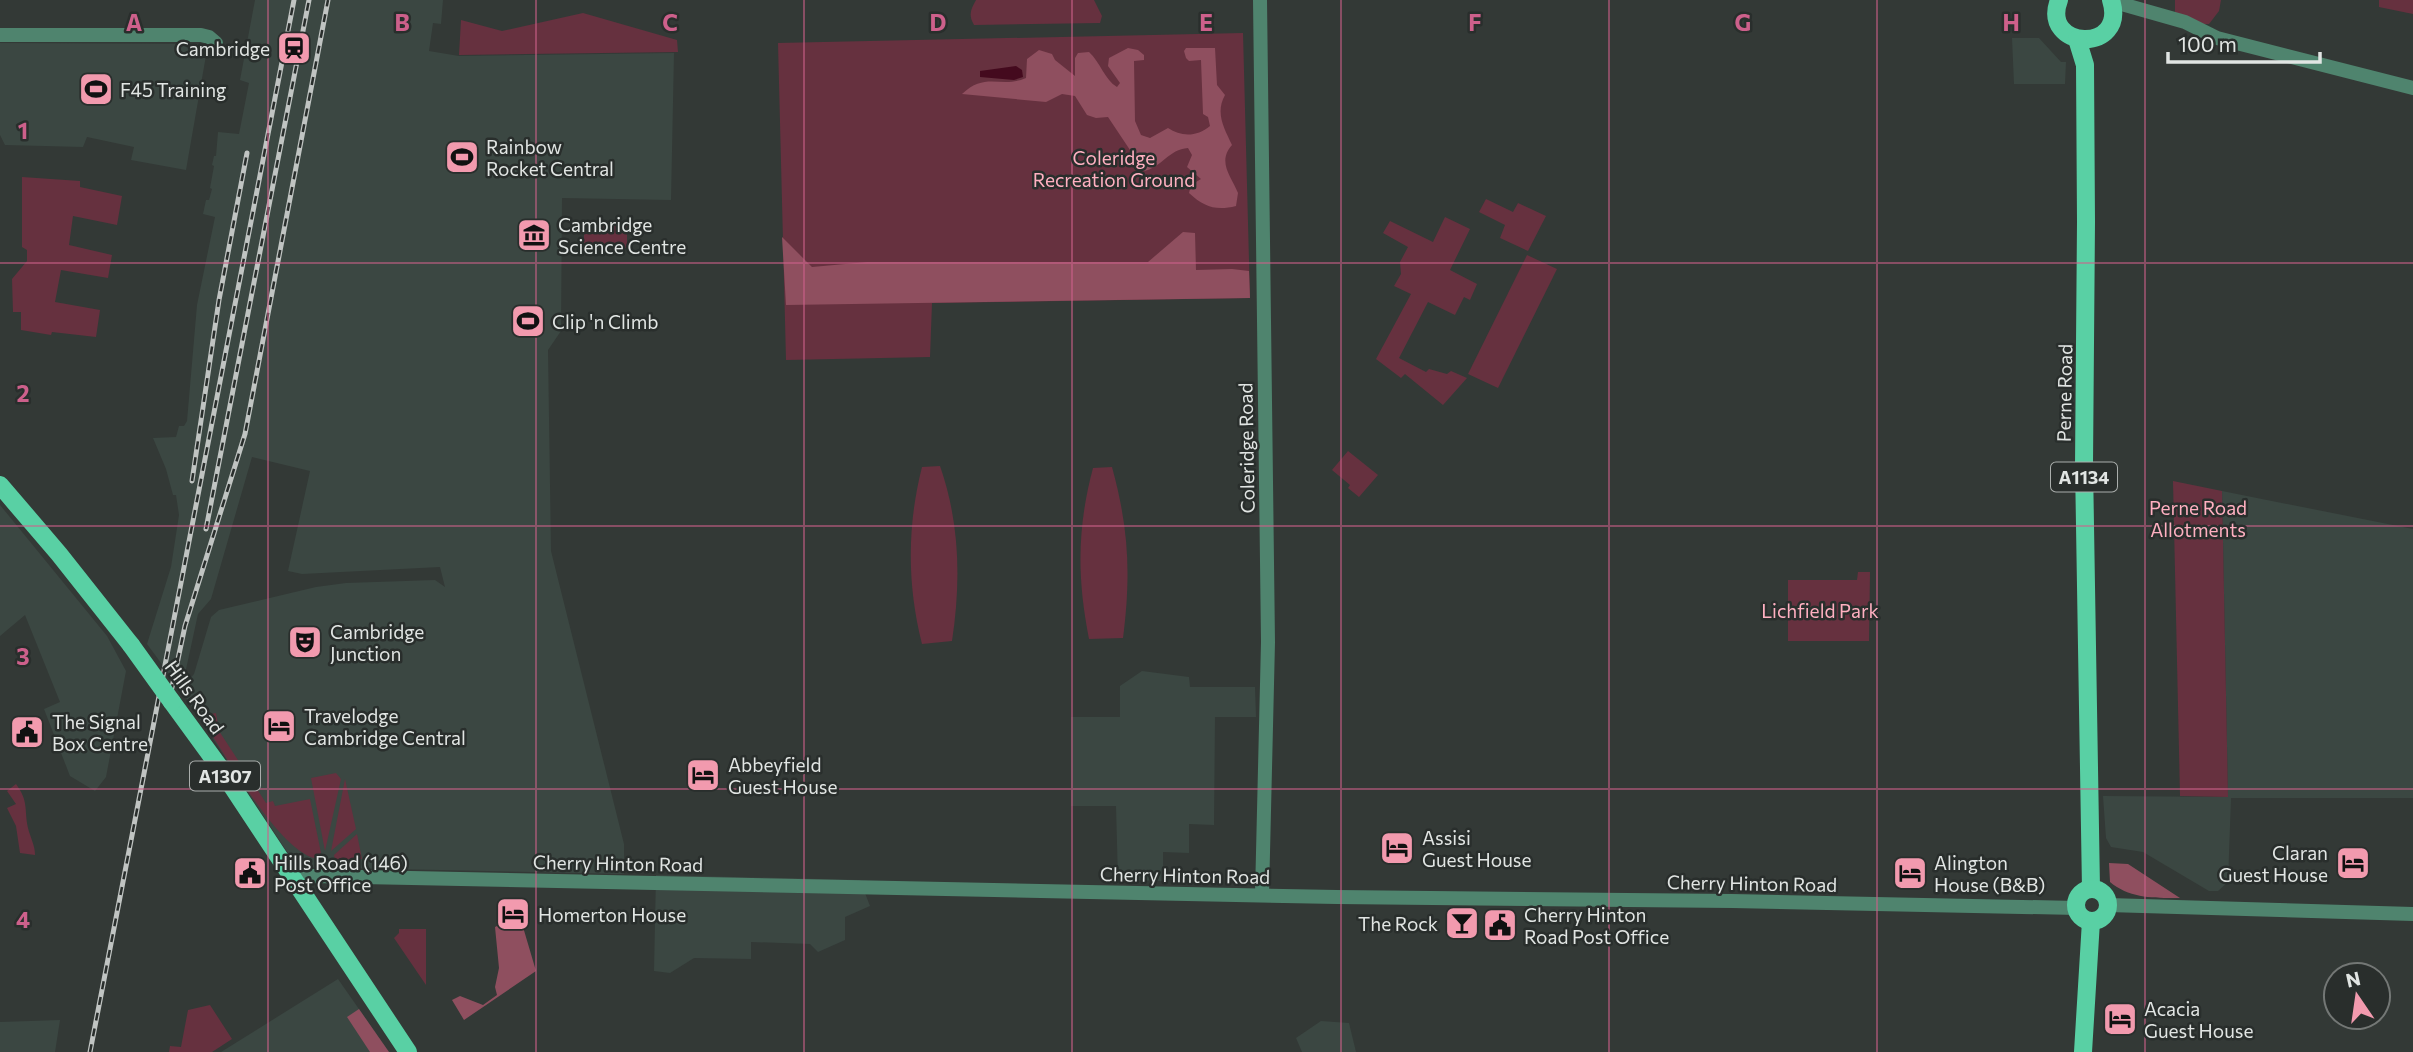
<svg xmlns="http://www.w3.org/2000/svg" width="2413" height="1052" viewBox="0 0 2413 1052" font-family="Commissioner,sans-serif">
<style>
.built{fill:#3b4742;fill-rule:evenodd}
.green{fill:#66313f}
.forest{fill:#8f4f5f}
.water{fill:#440a1e}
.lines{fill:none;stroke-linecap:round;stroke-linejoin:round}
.tertiary{stroke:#4f846e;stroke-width:14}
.primary{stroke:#59d0a4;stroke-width:18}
.rail-casing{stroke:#c0c4c2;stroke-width:5}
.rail{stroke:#292e2c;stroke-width:2.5;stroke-dasharray:8;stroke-linecap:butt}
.primary-bridge{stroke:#59d0a4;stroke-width:18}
.grid{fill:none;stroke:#cd608b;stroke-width:2;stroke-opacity:0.55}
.labels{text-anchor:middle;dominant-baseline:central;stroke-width:5;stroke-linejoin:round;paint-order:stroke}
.shield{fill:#292e2c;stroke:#aaaeac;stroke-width:2}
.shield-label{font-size:18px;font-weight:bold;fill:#e1e5e3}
.poi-label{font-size:19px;fill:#e1e5e3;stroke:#292e2c;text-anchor:start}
.park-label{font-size:19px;fill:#ffb0c1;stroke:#292e2c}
.street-label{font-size:19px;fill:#e1e5e3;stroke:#292e2c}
.grid-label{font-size:23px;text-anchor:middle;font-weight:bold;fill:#cd608b;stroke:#292e2c;stroke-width:5;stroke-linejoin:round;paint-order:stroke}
</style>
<rect width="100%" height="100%" fill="#333936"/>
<g class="built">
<path d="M255 0H443L441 24 433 23 429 51 459 56 674 53 671 200 562 198 561 331 548 350 551 551 624 844V874L297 867 181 690 147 644 171 567 179 515 176 495H173L166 469 153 438 176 437 179 426H184L187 421 197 305 215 217 203 214 206 200H209L212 189 210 188 214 166 212 165 214 156H216L218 132 239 134 249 83 240 80ZM252 457 310 471 288 571 302 574 440 567 445 587 435 580 346 583 316 587 219 610 211 617 194 674 182 688 198 614 211 599Z"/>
<polygon points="2012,38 2039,38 2061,62 2066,62 2065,84 2014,84"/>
<polygon points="0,43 208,44 186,170 131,160 134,147 87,137 83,147 5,145 0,135"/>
<polygon points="2222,491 2413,529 2413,798 2231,798 2228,882 2218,891 2209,891 2143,852 2111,847 2106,838 2103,796 2228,797"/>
<polygon points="0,505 107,636 126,671 106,777 95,791 70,776 44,709 60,702 25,615 0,636"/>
<polygon points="1142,671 1189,677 1190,687 1255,687 1256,717 1215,717 1214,825 1189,824 1189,853 1163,852 1163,881 1118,880 1116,806 1071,806 1071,717 1120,717 1120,686"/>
<polygon points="656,875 860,880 870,906 845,917 845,940 818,952 810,944 751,942 751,959 694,958 670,973 654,971"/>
<polygon points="338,979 389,1052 221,1052"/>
<polygon points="60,1020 55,1052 0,1052 0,1022"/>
<polygon points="1321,1021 1349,1023 1356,1052 1302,1052 1296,1038"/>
</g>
<g class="green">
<path d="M976 0H1094L1102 16 1100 23 974 25C968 15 971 9 976 0Z"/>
<polygon points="2175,0 2221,0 2219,11 2209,24 2201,24 2175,13"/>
<polygon points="2379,0 2413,0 2413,14 2379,7"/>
<polygon points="583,13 677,40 678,52 459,55 461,20 502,31"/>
<polygon points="1243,33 1250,298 932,303 930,357 786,360 778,43"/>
<polygon points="22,177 80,181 80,187 122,196 117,225 73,216 69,245 112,255 108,278 61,270 55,302 100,310 96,337 52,332 51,335 21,330 21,312 13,312 12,279 27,261 27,250 22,247"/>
<polygon points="1486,199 1513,212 1518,203 1546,216 1528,251 1500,238 1505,225 1479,212"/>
<polygon points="1445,217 1470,229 1450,270 1477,284 1470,300 1464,297 1455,315 1428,302 1399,358 1426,372 1429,369 1447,374 1451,371 1467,378 1443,405 1405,374 1401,378 1376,359 1411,294 1394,286 1401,274 1400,262 1408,247 1383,233 1390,221 1433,242"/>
<rect x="584" y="221" width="43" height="27"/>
<polygon points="1527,255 1557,269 1498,388 1468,374"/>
<polygon points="1348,451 1378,475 1359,497 1348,488 1350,485 1332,470"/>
<path d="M940 466C960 523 961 582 952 641L922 644C907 585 907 526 922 467Z"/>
<path d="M1112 467C1129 529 1131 575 1123 638L1089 639C1077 578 1077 528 1093 468Z"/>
<polygon points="2173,481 2222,491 2228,797 2180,796"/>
<polygon points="1858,572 1870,572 1869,641 1788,641 1788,580 1857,580"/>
<path d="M216 713 219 731 266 803 273 801 275 806 310 799 321 853 318 859C280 854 225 754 203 721L206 715Z"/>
<polygon points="336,773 341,779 325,851 311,778"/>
<polygon points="345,779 356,829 331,851"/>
<path d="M16 784C29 802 24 809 28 828 30 837 35 845 35 855L20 853 16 826 7 808 16 804 7 791Z"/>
<polygon points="357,834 362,859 335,860 334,855"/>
<polygon points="399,929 426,929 426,985 394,938 399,933"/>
<polygon points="210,1005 232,1039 212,1052 169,1052 170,1046 181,1047 188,1010"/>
</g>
<g class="forest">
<path d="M1128 48 1138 50 1144 55V60L1134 61 1135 121 1141 135 1150 138 1168 128C1181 137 1197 137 1210 126L1208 117 1203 114 1201 60 1189 61 1186 58 1184 51 1186 48H1215L1217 85 1225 95C1215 113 1224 128 1232 145 1217 162 1231 176 1238 193L1236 206C1216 211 1204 207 1189 193L1191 185 1201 179 1187 167 1192 155 1188 148C1169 149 1161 168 1144 171L1108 117 1096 118 1087 115 1075 96 1062 94 1046 102 962 94C986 71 1001 89 1026 78L1027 59 1039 50 1052 54 1055 60 1075 76V58L1078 53 1089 52C1100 62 1105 80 1117 87L1120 83 1108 66 1109 58Z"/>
<polygon points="1183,232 1195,233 1196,270 1232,269 1249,271 1250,298 786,305 782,237 812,267 867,262 1148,262"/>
<path d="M2109 863 2128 864 2180 898C2156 898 2130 899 2110 882Z"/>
<polygon points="501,924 523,927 536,971 464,1020 452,1000 460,996 483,1005 497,995 495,987 499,968 495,927"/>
<polygon points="359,1009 389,1052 370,1052 347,1017"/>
</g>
<polygon class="water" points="1016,66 1022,70 1023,77 1014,80 980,77 980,71"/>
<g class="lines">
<g class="tertiary">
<polyline points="1260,0 1268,642 1262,895"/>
<polyline points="2111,1 2185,22 2217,38 2413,88"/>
<polyline points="0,35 201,35 209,37 216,43"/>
<polyline points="293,882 312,876 1337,897 1732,901 2077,908"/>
<polyline points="2108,905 2413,914"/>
</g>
<g class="primary">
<path d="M2059 0C2040 50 2128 54 2111 0"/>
<polyline points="2077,39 2085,65 2086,222 2084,465 2091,889"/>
<polyline points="0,485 59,554 131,645"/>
<polyline points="172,702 218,765 408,1052"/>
<circle cx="2092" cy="905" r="16"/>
<polyline points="2083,1052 2091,921"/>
</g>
<g class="rail-casing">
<g id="rail">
<polyline points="192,481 219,300 247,153"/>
<polyline points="206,529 309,0"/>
<polyline points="171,692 185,626 245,434 328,0"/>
<polyline points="90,1052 294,0"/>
</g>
</g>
<use href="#rail" class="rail"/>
<polyline class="primary-bridge" points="131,645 172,702"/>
</g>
<path class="grid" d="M268 0V1052M536 0V1052M804 0V1052M1072 0V1052M1341 0V1052M1609 0V1052M1877 0V1052M2145 0V1052M0 263H2413M0 526H2413M0 789H2413"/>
<defs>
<g id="station-square" transform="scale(1.75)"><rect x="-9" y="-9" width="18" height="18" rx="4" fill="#f29aae" stroke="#292e2c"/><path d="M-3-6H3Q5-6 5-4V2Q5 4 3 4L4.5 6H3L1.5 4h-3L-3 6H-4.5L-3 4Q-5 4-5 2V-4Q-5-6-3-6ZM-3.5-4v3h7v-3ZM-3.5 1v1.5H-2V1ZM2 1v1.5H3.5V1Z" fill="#111"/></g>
<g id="stadium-square" transform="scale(1.75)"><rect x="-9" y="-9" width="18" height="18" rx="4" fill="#f29aae" stroke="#292e2c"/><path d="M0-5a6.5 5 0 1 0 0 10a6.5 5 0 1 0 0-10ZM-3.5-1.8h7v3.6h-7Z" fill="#111"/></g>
<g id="museum-square" transform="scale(1.75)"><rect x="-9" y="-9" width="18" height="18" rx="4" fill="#f29aae" stroke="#292e2c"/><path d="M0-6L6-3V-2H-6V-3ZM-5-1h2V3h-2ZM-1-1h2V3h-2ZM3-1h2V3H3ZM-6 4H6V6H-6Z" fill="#111"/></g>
<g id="theatre-square" transform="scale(1.75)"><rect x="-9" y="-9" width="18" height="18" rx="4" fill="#f29aae" stroke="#292e2c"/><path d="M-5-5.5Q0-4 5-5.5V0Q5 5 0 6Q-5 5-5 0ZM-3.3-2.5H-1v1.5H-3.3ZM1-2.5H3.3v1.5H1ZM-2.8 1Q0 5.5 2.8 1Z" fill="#111"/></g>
<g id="hotel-square" transform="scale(1.75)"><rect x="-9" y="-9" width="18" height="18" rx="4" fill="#f29aae" stroke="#292e2c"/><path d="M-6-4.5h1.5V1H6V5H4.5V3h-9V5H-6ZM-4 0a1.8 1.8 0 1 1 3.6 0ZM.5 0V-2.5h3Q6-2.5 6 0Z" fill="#111"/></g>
<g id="civic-square" transform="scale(1.75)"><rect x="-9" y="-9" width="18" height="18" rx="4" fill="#f29aae" stroke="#292e2c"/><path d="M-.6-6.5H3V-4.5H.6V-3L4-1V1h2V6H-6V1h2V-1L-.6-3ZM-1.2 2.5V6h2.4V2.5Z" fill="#111"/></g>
<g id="bar-square" transform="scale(1.75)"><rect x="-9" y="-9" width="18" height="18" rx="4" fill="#f29aae" stroke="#292e2c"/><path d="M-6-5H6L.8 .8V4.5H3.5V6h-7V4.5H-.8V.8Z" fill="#111"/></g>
</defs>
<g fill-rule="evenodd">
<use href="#station-square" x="294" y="48"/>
<use href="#stadium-square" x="96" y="89"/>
<use href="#stadium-square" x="462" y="157"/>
<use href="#museum-square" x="534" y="235"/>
<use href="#stadium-square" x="528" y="321"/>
<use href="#theatre-square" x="305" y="642"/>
<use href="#hotel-square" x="279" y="726"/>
<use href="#civic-square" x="27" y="732"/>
<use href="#hotel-square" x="703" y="775"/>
<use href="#hotel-square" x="1397" y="848"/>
<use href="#hotel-square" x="2353" y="863"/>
<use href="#civic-square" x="250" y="873"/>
<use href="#hotel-square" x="1910" y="873"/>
<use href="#hotel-square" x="513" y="914"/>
<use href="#bar-square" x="1462" y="923"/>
<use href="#civic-square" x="1500" y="925"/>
<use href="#hotel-square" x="2120" y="1019"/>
</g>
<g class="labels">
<g class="shield">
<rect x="2051" y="462.5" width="66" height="29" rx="5"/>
<rect x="190" y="761.5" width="70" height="29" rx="5"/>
</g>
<g class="shield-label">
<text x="2084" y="477">A1134</text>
<text x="225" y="776">A1307</text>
</g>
<g class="poi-label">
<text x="270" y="48" text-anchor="end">Cambridge</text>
<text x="120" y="89">F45 Training</text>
<text x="486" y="146">Rainbow<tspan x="486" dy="22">Rocket Central</tspan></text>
<text x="558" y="224">Cambridge<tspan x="558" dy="22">Science Centre</tspan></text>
<text x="552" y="321">Clip 'n Climb</text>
<text x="330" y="631">Cambridge<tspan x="330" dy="22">Junction</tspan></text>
<text x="304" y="715">Travelodge<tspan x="304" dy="22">Cambridge Central</tspan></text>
<text x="52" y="721">The Signal<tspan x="52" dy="22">Box Centre</tspan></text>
<text x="728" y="764">Abbeyfield<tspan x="728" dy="22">Guest House</tspan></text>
<text x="1422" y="837">Assisi<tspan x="1422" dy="22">Guest House</tspan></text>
<text x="2328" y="852" text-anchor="end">Claran<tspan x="2328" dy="22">Guest House</tspan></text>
<text x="274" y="862">Hills Road (146)<tspan x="274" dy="22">Post Office</tspan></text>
<text x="1934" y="862">Alington<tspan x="1934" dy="22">House (B&amp;B)</tspan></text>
<text x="538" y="914">Homerton House</text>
<text x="1524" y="914">Cherry Hinton<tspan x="1524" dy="22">Road Post Office</tspan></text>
<text x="1438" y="923" text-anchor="end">The Rock</text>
<text x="2144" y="1008">Acacia<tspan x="2144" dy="22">Guest House</tspan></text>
</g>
<g class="park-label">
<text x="1114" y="157">Coleridge<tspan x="1114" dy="22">Recreation Ground</tspan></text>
<text x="2198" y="507">Perne Road<tspan x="2198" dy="22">Allotments</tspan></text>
<text x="1820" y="610">Lichfield Park</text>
</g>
<g class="street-label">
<text transform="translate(2064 393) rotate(-89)">Perne Road</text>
<text transform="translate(1246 448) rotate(-91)">Coleridge Road</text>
<text transform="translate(195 697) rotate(54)">Hills Road</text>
<text transform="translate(618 863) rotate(1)">Cherry Hinton Road</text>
<text transform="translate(1185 875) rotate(1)">Cherry Hinton Road</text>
<text transform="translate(1752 883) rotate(1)">Cherry Hinton Road</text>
</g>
</g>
<g class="grid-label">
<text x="134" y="31">A</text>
<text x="402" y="31">B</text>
<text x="670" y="31">C</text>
<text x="938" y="31">D</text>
<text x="1206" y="31">E</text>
<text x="1475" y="31">F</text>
<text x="1743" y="31">G</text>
<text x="2011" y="31">H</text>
<text x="23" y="139">1</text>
<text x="23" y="402">2</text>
<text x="23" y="665">3</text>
<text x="23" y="928">4</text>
</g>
<g transform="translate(2357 996) rotate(347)"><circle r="33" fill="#292e2c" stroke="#737775" stroke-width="2"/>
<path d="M0-5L12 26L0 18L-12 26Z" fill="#f29aae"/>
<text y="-10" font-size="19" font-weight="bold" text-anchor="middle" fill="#e1e5e3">N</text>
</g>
<path d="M2168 52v10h152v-10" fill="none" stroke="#e1e5e3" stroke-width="3.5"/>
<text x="2178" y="52" font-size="21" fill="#e1e5e3" stroke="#292e2c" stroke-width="5" paint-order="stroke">100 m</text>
</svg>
